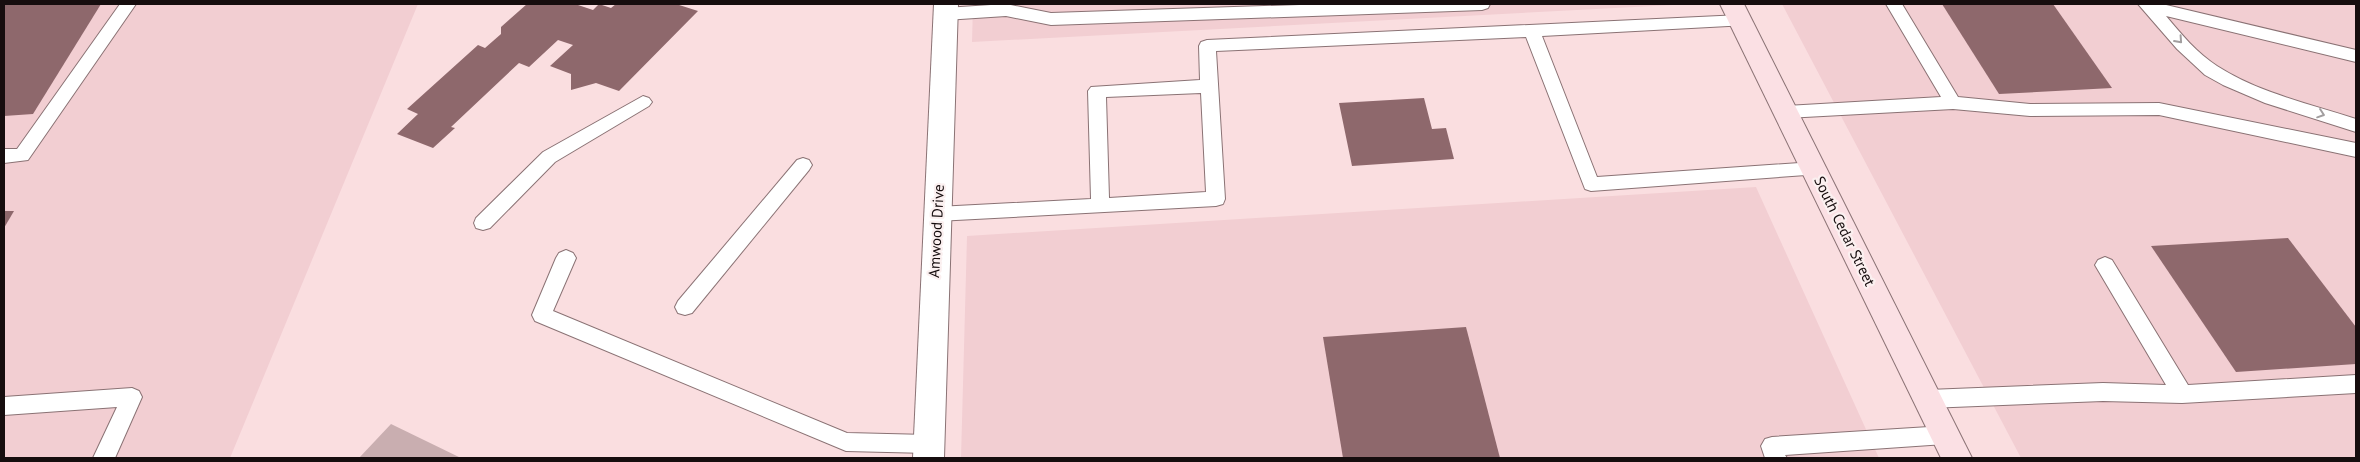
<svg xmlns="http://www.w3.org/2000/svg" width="2360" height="462" viewBox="0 0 2360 462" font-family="'PT Sans',sans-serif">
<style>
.built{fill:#f2ced2}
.green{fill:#c9aeb0}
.building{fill:#8e686c}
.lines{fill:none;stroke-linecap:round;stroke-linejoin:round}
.lane-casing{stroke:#8a7274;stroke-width:2}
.street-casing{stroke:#8a7274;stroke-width:2}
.secondary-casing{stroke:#8a7274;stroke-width:2}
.lane{fill:#fff;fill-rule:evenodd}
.street{fill:#fff;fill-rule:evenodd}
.secondary{fill:#fbe0e4;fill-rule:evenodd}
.oneway{stroke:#a29e9f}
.labels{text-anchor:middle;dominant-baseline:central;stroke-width:4.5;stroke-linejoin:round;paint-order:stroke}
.street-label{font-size:15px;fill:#160d0e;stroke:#fbf0f0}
</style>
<rect width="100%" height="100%" fill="#fadee0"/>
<g class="built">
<polygon points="4,4 418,4 230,458 4,458"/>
<polygon points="973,4 1672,4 1673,5 972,42"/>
<polygon points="1782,4 2356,4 2356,458 2021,458"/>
<polygon points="1756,187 1879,458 961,458 967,236"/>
</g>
<polygon class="green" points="391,424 461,458 359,458"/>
<g class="building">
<polygon points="4,4 101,4 33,114 4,116"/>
<polygon points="527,4 575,4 593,10 599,4 611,8 616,4 676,4 698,11 619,91 596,83 571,90 571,74 550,66 573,45 558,40 529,67 519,63 451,127 455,128 433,148 397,134 418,114 407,109 478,45 485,48 501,34 501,27"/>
<polygon points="1942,4 2053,4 2112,88 1999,94"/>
<polygon points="1424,98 1432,129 1446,128 1454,159 1352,166 1339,103"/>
<polygon points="4,211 14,211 4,228"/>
<polygon points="2288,238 2356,327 2356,364 2236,372 2151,246"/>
<polygon points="1466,327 1500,458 1343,458 1323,337"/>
</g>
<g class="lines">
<g class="lane-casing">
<g id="lane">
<polygon points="120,4 136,4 28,160 4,163 4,149 17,149"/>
<polygon points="1006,4 1051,13 1329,4 1490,4 1488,8 1482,10 1051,25 1006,16 945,20 939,18 937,14 939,10 945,8"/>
<polygon points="1886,4 1902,4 1958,97 2030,104 2159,103 2356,143 2356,157 2159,115 2030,116 1953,109 1786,118 1780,117 1777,112 1780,107 1786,106 1941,97"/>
<path d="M2138 4H2162L2356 50V62L2166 16C2181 34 2197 53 2217 66 2259 93 2310 104 2356 119V132L2265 103 2223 85 2205 75 2177 49Z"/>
<path d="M1741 15 1747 17 1749 21 1747 25 1542 36 1597 177 1814 162 1820 164 1823 169 1820 174 1591 191 1585 189 1526 37 1216 51 1225 199 1223 204 1216 206 937 221 930 219 928 214 930 209 937 207 1091 199 1088 91 1091 87 1200 80 1199 46 1201 42 1207 40ZM1201 93 1206 192 1109 198 1106 97Z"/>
<polygon points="643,96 649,98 652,102 649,106 555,162 490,228 483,230 476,228 474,223 476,218 543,152"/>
<polygon points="803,158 809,160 812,165 809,170 692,313 685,315 678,313 675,307 678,301 797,160"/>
<polygon points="566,250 573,253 576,258 553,311 847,433 928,435 935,437 939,444 935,451 928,453 846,451 535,321 532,315 556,258 559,253"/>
<polygon points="2105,257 2112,260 2188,385 2356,375 2356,393 2182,403 2103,401 1928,408 1921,405 1918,399 1921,393 1928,390 2103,383 2166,385 2095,265 2098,260"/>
<polygon points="132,388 139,391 142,397 115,458 93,458 117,407 4,415 4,397"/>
<polygon points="1945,426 1952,428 1956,435 1952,442 1945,444 1785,455 1787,458 1765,458 1761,446 1765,439 1772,437"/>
</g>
</g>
<g class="street-casing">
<polygon id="street" points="934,4 958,4 944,458 913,458"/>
</g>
<g class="secondary-casing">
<polygon id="secondary" points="1720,4 1744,4 1972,458 1941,458"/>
</g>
<use href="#lane" class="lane"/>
<use href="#street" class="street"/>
<use href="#secondary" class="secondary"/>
</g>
<defs><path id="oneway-chevron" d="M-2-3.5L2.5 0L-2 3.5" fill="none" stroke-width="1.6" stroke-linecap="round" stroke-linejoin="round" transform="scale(1.25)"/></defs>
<g class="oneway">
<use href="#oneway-chevron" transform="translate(2179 40) rotate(48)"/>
<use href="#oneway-chevron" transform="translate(2321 114) rotate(19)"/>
</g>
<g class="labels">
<g class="street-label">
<text transform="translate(936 231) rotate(-87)">Amwood Drive</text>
<text transform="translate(1845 231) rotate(64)">South Cedar Street</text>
</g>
</g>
<rect width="2360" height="462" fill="none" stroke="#160d0e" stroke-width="10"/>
</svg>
